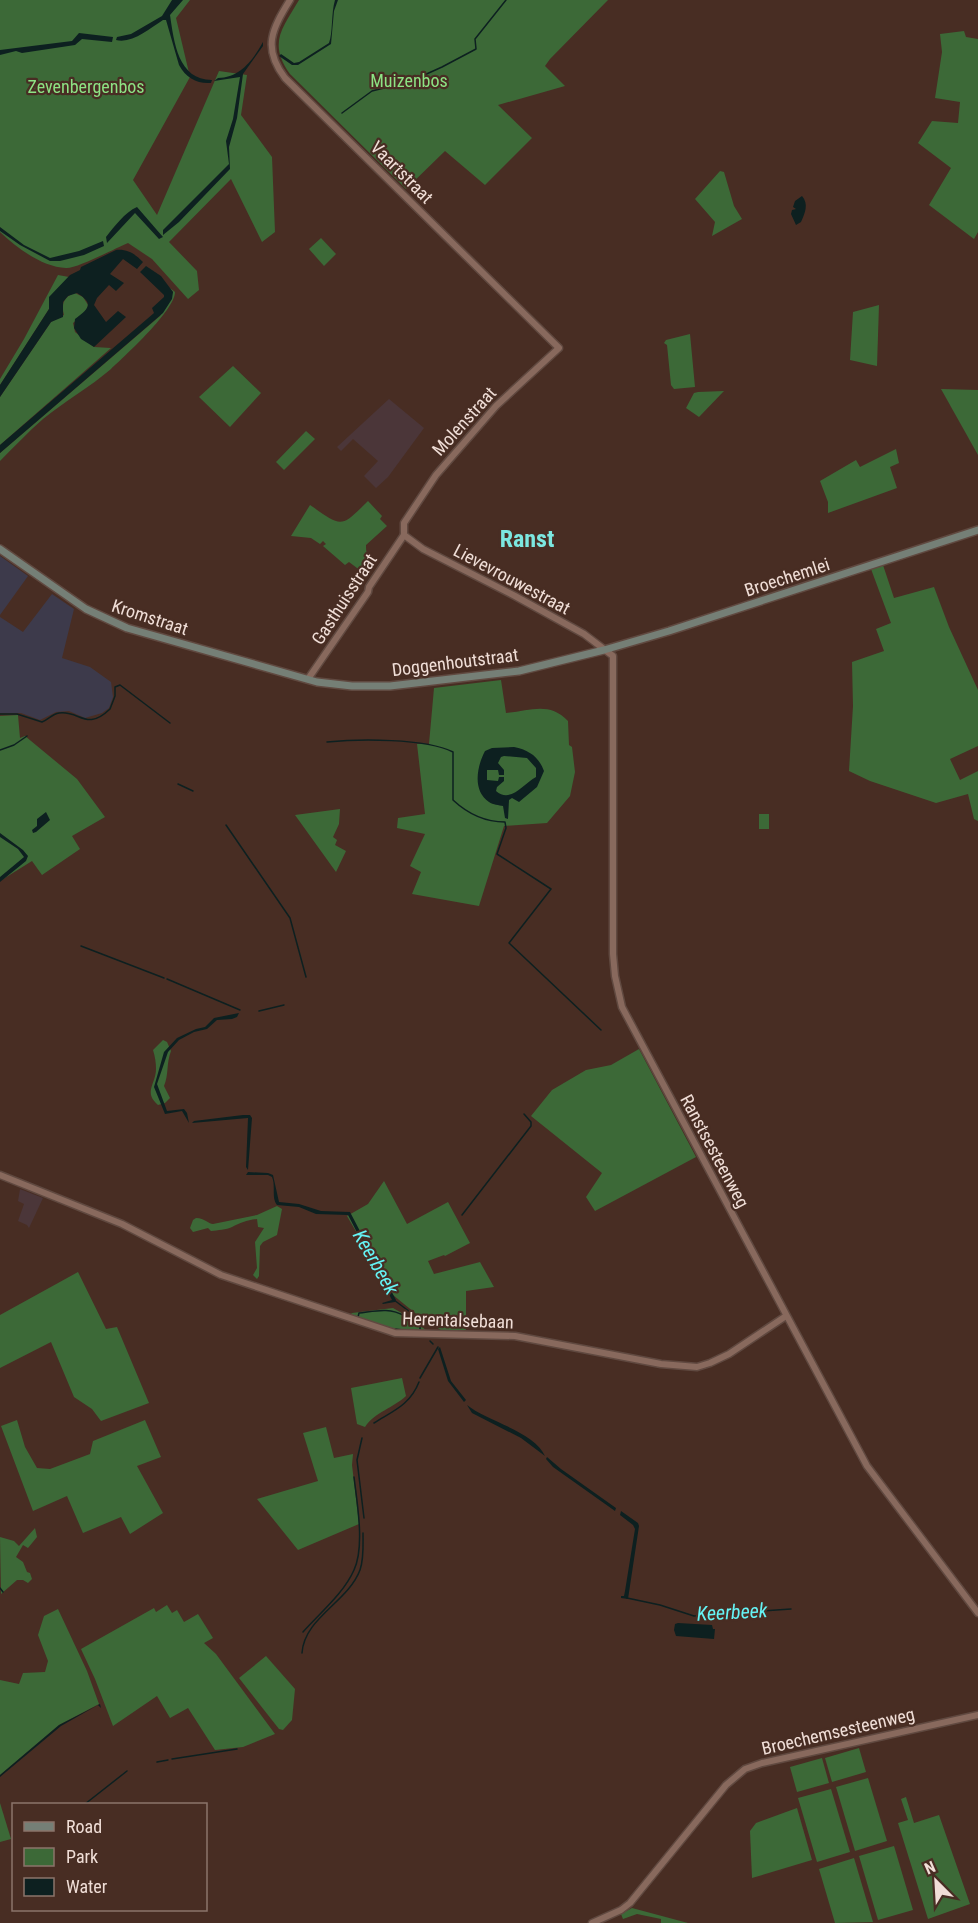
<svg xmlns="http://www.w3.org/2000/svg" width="978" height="1923" viewBox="0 0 978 1923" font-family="'Roboto Condensed',sans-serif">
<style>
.industrial{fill:#3d3a4b}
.education{fill:#4b3639}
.green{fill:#3c6937}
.water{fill:#0d2020;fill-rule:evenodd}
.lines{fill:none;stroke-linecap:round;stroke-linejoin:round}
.stream{stroke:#0d2020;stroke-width:1.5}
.tertiary-casing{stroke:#604940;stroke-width:9}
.secondary-casing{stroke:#604940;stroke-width:10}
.tertiary{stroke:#88695d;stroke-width:6}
.secondary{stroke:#757f76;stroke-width:7}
.labels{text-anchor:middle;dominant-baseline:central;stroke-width:4.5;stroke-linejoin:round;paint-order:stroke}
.park-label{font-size:18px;fill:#8de384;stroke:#482d23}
.street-label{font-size:18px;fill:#f0ded7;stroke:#482d23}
.water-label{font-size:20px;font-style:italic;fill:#65f4f5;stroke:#482d23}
.district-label{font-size:24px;font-weight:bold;fill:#7ce7e0;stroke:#482d23}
</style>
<rect width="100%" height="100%" fill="#482d23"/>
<g class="industrial">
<polygon points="0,556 28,576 0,615"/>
<polygon points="52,594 74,609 62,658 90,667 111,682 113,697 109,708 102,713 85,718 69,711 56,712 40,720 21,713 0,713 0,617 23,632"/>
</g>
<g class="education">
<polygon points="389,399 424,428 388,477 376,488 364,476 378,461 353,439 341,451 337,447"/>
<polygon points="20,1189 43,1198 29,1228 27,1225 18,1221 24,1204 18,1201"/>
</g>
<g class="green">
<path d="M0 0H190L176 18 190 77 133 180 157 215 219 71 247 75 241 115 272 157 275 232 262 242 231 179 169 242 197 271 199 290 188 299 152 259 128 243C116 248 76 269 66 268 42 267 17 248 0 232Z"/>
<path d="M299 0H608L550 59 545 66 565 86 498 105 532 138 485 185 445 151 406 189 290 74C268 43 282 29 299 0Z"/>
<polygon points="964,31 966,37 978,39 978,232 974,239 929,205 951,168 918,143 932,121 958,123 960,102 935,98 942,52 940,34"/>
<polygon points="720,171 724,172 734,206 742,219 712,236 715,222 695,199"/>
<polygon points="321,238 336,254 324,266 309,249"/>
<polygon points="58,275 69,277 52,296 49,309 0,385 0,379 24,339"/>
<path d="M170 288 175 292C175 310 126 355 111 369 90 387 65 401 43 419 28 432 14 447 0 461V453L160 316 173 292Z"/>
<path d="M75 293 83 297 88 305 86 312 73 323 75 332 94 347 111 348 0 445V397L51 322 64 315C61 304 64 296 75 293Z"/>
<polygon points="879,305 877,366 850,360 853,312"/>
<polygon points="690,334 695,387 674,389 671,385 667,345 664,343 666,340"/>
<polygon points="233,366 261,393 230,427 199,397"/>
<polygon points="941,389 978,390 978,455"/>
<polygon points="724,391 699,417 686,408 694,393 698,392"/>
<polygon points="306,431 315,439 284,470 276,462"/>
<polygon points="896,449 899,463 890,467 897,488 828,513 828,502 820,481 856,460 860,467"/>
<path d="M368 501 382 516 380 519 387 526 366 545C366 560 369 553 378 559L368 573 365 574 349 562 345 565 323 546 326 544 323 541 320 544 311 538 291 536 310 505C342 527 340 529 368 501Z"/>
<polygon points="883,565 894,598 934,587 949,627 978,690 978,746 950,759 960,780 978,771 978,821 974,819 968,794 936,803 870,781 849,771 853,706 852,662 884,651 876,629 891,623 871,569"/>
<path d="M501 680 506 713C530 711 549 701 568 721L569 745 572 747 575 772 570 796 547 823 504 826 479 906 412 894 421 872 410 866 425 834 397 828 398 818 425 814 417 744H429L434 688Z"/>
<polygon points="18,715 20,738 25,736 77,779 105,817 72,836 80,849 42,875 32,861 0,881 0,716"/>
<polygon points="340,809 339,824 333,837 337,840 335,845 346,851 336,872 295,815"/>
<rect x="759" y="814" width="10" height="15"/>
<path d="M163 1040 167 1042 171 1051C166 1064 169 1074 164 1086L170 1098 165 1103 158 1105C143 1092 156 1084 156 1069 156 1063 155 1056 153 1050Z"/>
<polygon points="639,1049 696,1157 595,1211 586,1197 602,1173 531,1116 552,1090 586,1070 611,1065"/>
<polygon points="384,1181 407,1224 448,1202 470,1243 445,1256 444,1255 428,1261 434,1274 480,1262 494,1287 466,1291 466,1330 441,1330 420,1317 393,1295 347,1216 368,1204"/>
<path d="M277 1206 282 1209 277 1235 263 1242 260 1246 259 1276 257 1279 253 1275 257 1268 255 1242 264 1228 258 1227 257 1219C247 1220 240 1223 232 1227 226 1230 218 1230 211 1231L208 1228 193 1232 190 1228 193 1220 196 1218C205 1218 208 1224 213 1224L257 1215Z"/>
<polygon points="78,1272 106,1329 117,1327 149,1403 101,1421 92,1409 74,1397 51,1342 0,1368 0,1315"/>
<path d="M393 1308 414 1320 428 1332C395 1331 381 1326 350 1315L352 1313Z"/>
<path d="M402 1378 406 1396C393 1408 375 1412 365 1427L357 1424 351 1388Z"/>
<polygon points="17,1420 25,1447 37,1468 50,1469 90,1454 93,1441 145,1420 161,1457 137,1466 163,1513 130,1534 121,1517 83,1533 67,1496 33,1511 1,1426"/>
<polygon points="326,1427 334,1458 353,1454 352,1465 359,1524 298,1550 257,1499 318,1481 303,1433"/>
<polygon points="35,1528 37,1537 28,1548 23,1545 16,1557 23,1562 27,1572 30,1573 32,1579 28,1583 23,1580 17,1580 1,1594 0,1537 14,1541 19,1546"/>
<polygon points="167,1605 172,1613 177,1610 184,1622 198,1614 213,1638 204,1643 216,1654 275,1734 243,1747 215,1750 188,1708 170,1718 157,1696 113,1726 95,1679 81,1649 154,1608 156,1612"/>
<polygon points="58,1609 87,1671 99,1704 59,1725 0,1775 0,1680 19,1684 23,1673 45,1672 48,1661 38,1635 44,1616"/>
<polygon points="266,1656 295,1689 292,1720 283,1730 279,1729 239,1678"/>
<polygon points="859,1748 866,1772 832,1782 825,1758"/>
<polygon points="822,1758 829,1783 797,1792 790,1767"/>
<polygon points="868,1778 887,1841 855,1851 836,1787"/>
<polygon points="831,1789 850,1852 817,1862 798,1798"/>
<polygon points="906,1797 914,1823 939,1815 970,1904 928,1919 898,1823 908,1820 901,1799"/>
<polygon points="0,1803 11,1839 0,1842"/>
<polygon points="797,1808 812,1860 752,1878 750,1831 756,1823"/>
<polygon points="894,1846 913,1910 878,1920 859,1856"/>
<polygon points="854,1858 873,1922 835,1923 819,1869"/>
<polygon points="632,1908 688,1923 661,1923 661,1919 637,1914 623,1919 621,1914"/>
</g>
<g class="water">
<path d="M172 0H183L170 15C174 42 178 80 212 80L211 83C197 84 186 78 179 65L166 20H163C149 29 132 44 116 40L117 37 131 34 162 16Z"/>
<path d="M335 0H338L334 11 331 44 298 65H292L279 56 281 54 294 63 299 62 329 43C333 33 331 13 335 0Z"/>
<polygon points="79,33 113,37 112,42 82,39 75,45 22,53 16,51 0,55 0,50 72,41"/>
<path d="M263 42V46L243 74 237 118 229 147 230 169 179 222 163 235V230L229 164 226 141 233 119 240 77 214 81 218 78C240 78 253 60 263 42Z"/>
<path d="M802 196C809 204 805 213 801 222L796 225 791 214 792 210 796 209 793 207 795 201Z"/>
<path d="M137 207 163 237 159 239 135 213 107 243 106 237C114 227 125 212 137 207Z"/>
<polygon points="0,227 24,245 50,258 79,251 103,241 104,246 84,255 60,261 50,261 20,245 0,231"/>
<path d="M116 250C128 249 135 254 143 262L137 269 123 259 110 274 124 283 116 291 109 285 97 298 94 305 106 322 118 311 126 317 94 347 81 339 74 328 75 319C88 309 95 304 77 293L68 296 63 302V317L51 322 0 397V385L49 309V297L70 275 80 270 81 267Z"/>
<polygon points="146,266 161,276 173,292 172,299 163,313 0,453 0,445 154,313 152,308 164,297 164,295 140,272"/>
<path d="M514 747C529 750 539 757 544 771L537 787 519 802 512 798 509 800 508 819 505 818 503 806C499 805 493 805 489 802 472 791 477 766 485 751L492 748ZM504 756 527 758 536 768V777C524 783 511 804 496 791L497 787 504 781V777H499L498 781 487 780V770H498L499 775H504V770L498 763 501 757Z"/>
<polygon points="46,812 50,820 36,832 33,833 32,830 37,826 37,819"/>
<polygon points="0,833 23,850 28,856 26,861 0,882 0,877 24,857 18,849 0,837"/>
<polygon points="239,1013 237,1017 232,1019 217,1020 207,1029 194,1032 179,1040 168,1052 157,1084 167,1111 184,1109 187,1113 189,1123 182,1111 165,1114 154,1087 164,1052 177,1038 196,1029 205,1027 214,1018"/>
<polygon points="243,1115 250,1115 252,1118 248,1170 246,1167 248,1118 192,1123 194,1121"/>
<path d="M248 1172 268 1173 273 1175 279 1202 299 1204 321 1211 350 1212 396 1300 395 1302 383 1304 382 1303 392 1300 348 1215 316 1214 299 1207 277 1205C271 1197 276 1186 272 1177L268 1175H246Z"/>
<polygon points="440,1347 451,1381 466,1400 464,1402 448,1381 438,1349"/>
<path d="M467 1405C485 1420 535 1432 545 1456L521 1438 472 1413Z"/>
<polygon points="547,1457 561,1469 616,1508 615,1511 553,1467 546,1459"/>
<polygon points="621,1511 638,1523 639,1526 628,1599 621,1598 621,1596 624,1596 625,1591 635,1529 633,1525 620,1515"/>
<polygon points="678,1623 712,1625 713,1629 715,1629 714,1639 676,1636 674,1630 675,1624"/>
<polygon points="100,1704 101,1708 98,1705 61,1726 0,1777 0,1775 59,1725"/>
</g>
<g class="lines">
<g class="stream">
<polyline points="342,113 372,91 411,81 442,67 476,49 475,39 506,0"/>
<path d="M0 714H17L42 722C48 720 52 714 59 713 80 710 86 732 110 709L115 696V687L120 685 170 723"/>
<path d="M327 742C358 739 425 738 453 752V800C468 814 485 822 505 822L506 828 497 854 551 889 509 943 601 1030"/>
<polyline points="0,750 14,745 27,736"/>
<polyline points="178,784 193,791"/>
<polyline points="226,825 290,918 306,977"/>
<polyline points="81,946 164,978"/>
<polyline points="167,979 240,1010"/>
<polyline points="259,1011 284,1005"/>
<polyline points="462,1215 531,1126 531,1122 524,1114"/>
<polyline points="394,1300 418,1318"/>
<path d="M358 1317 359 1313C376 1311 389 1307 405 1316"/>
<polyline points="415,1323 420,1327 420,1330"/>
<polyline points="395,1329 403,1330"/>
<polyline points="430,1341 433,1344"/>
<polyline points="420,1378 438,1347"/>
<path d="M374 1423C393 1411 410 1405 419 1382"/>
<polyline points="362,1438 357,1460 364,1518"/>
<polyline points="0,1588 3,1592"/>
<polyline points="627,1598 660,1605 694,1616 791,1609"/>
<path d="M303 1632C320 1613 344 1593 354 1570 365 1546 357 1503 354 1477"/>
<path d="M302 1653C304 1618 348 1602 360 1570 364 1559 363 1545 363 1533"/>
<polyline points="172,1759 237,1749"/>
<polyline points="157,1762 168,1760"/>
<polyline points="85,1804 127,1771"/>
</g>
<g class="tertiary-casing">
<g id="tertiary">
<path d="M290 0C272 29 262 48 285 78L559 348 496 406 436 475 404 523V535"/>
<polyline points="404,535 423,549 515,596 584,634 613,656 613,954 615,976 622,1007 867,1466 978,1613"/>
<polyline points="308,679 368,592 369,587 404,535"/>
<polyline points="0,1175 122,1224 221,1275 395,1333 515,1336 661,1364 697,1367 710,1363 729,1354 786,1316"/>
<polyline points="592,1923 621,1910 630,1903 726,1785 745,1769 762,1763 978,1715"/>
</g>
</g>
<g class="secondary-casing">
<polyline id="secondary" points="0,549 86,609 127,628 317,682 352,686 390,686 519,671 604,650 669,631 978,530"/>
</g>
<use href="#tertiary" class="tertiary"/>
<use href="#secondary" class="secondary"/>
</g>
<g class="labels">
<g class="park-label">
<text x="409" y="80">Muizenbos</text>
<text x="86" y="86">Zevenbergenbos</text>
</g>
<g class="street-label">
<text transform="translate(402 172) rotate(45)">Vaartstraat</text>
<text transform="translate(464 421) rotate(-48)">Molenstraat</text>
<text transform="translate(787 577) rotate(-18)">Broechemlei</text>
<text transform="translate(512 579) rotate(28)">Lievevrouwestraat</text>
<text transform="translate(344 599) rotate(-57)">Gasthuisstraat</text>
<text transform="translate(150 617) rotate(18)">Kromstraat</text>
<text transform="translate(455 662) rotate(-7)">Doggenhoutstraat</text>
<text transform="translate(715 1151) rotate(62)">Ranstsesteenweg</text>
<text transform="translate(458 1320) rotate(2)">Herentalsebaan</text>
<text transform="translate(838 1731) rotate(-13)">Broechemsesteenweg</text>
</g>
<g class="water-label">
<text transform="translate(376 1262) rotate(60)">Keerbeek</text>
<text transform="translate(732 1612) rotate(-3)">Keerbeek</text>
</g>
<g class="district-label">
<text x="527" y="539">Ranst</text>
</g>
</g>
<rect x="12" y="1803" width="195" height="108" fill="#482d23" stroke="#8b746b" stroke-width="1.5"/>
<rect x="24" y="1822" width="30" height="9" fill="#757f76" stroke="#8b746b" stroke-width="1.5"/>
<text x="66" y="1833" font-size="18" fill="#f0ded7">Road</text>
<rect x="24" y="1848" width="30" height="18" fill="#3c6937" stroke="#8b746b" stroke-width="1.5"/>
<text x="66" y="1863" font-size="18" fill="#f0ded7">Park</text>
<rect x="24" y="1878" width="30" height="18" fill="#0d2020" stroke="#8b746b" stroke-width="1.5"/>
<text x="66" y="1893" font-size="18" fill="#f0ded7">Water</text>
<g transform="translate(936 1881) rotate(336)" stroke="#482d23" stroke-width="4.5" paint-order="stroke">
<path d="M0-4.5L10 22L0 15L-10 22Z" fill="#f0ded7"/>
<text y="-9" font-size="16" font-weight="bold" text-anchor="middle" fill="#f0ded7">N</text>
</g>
</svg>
